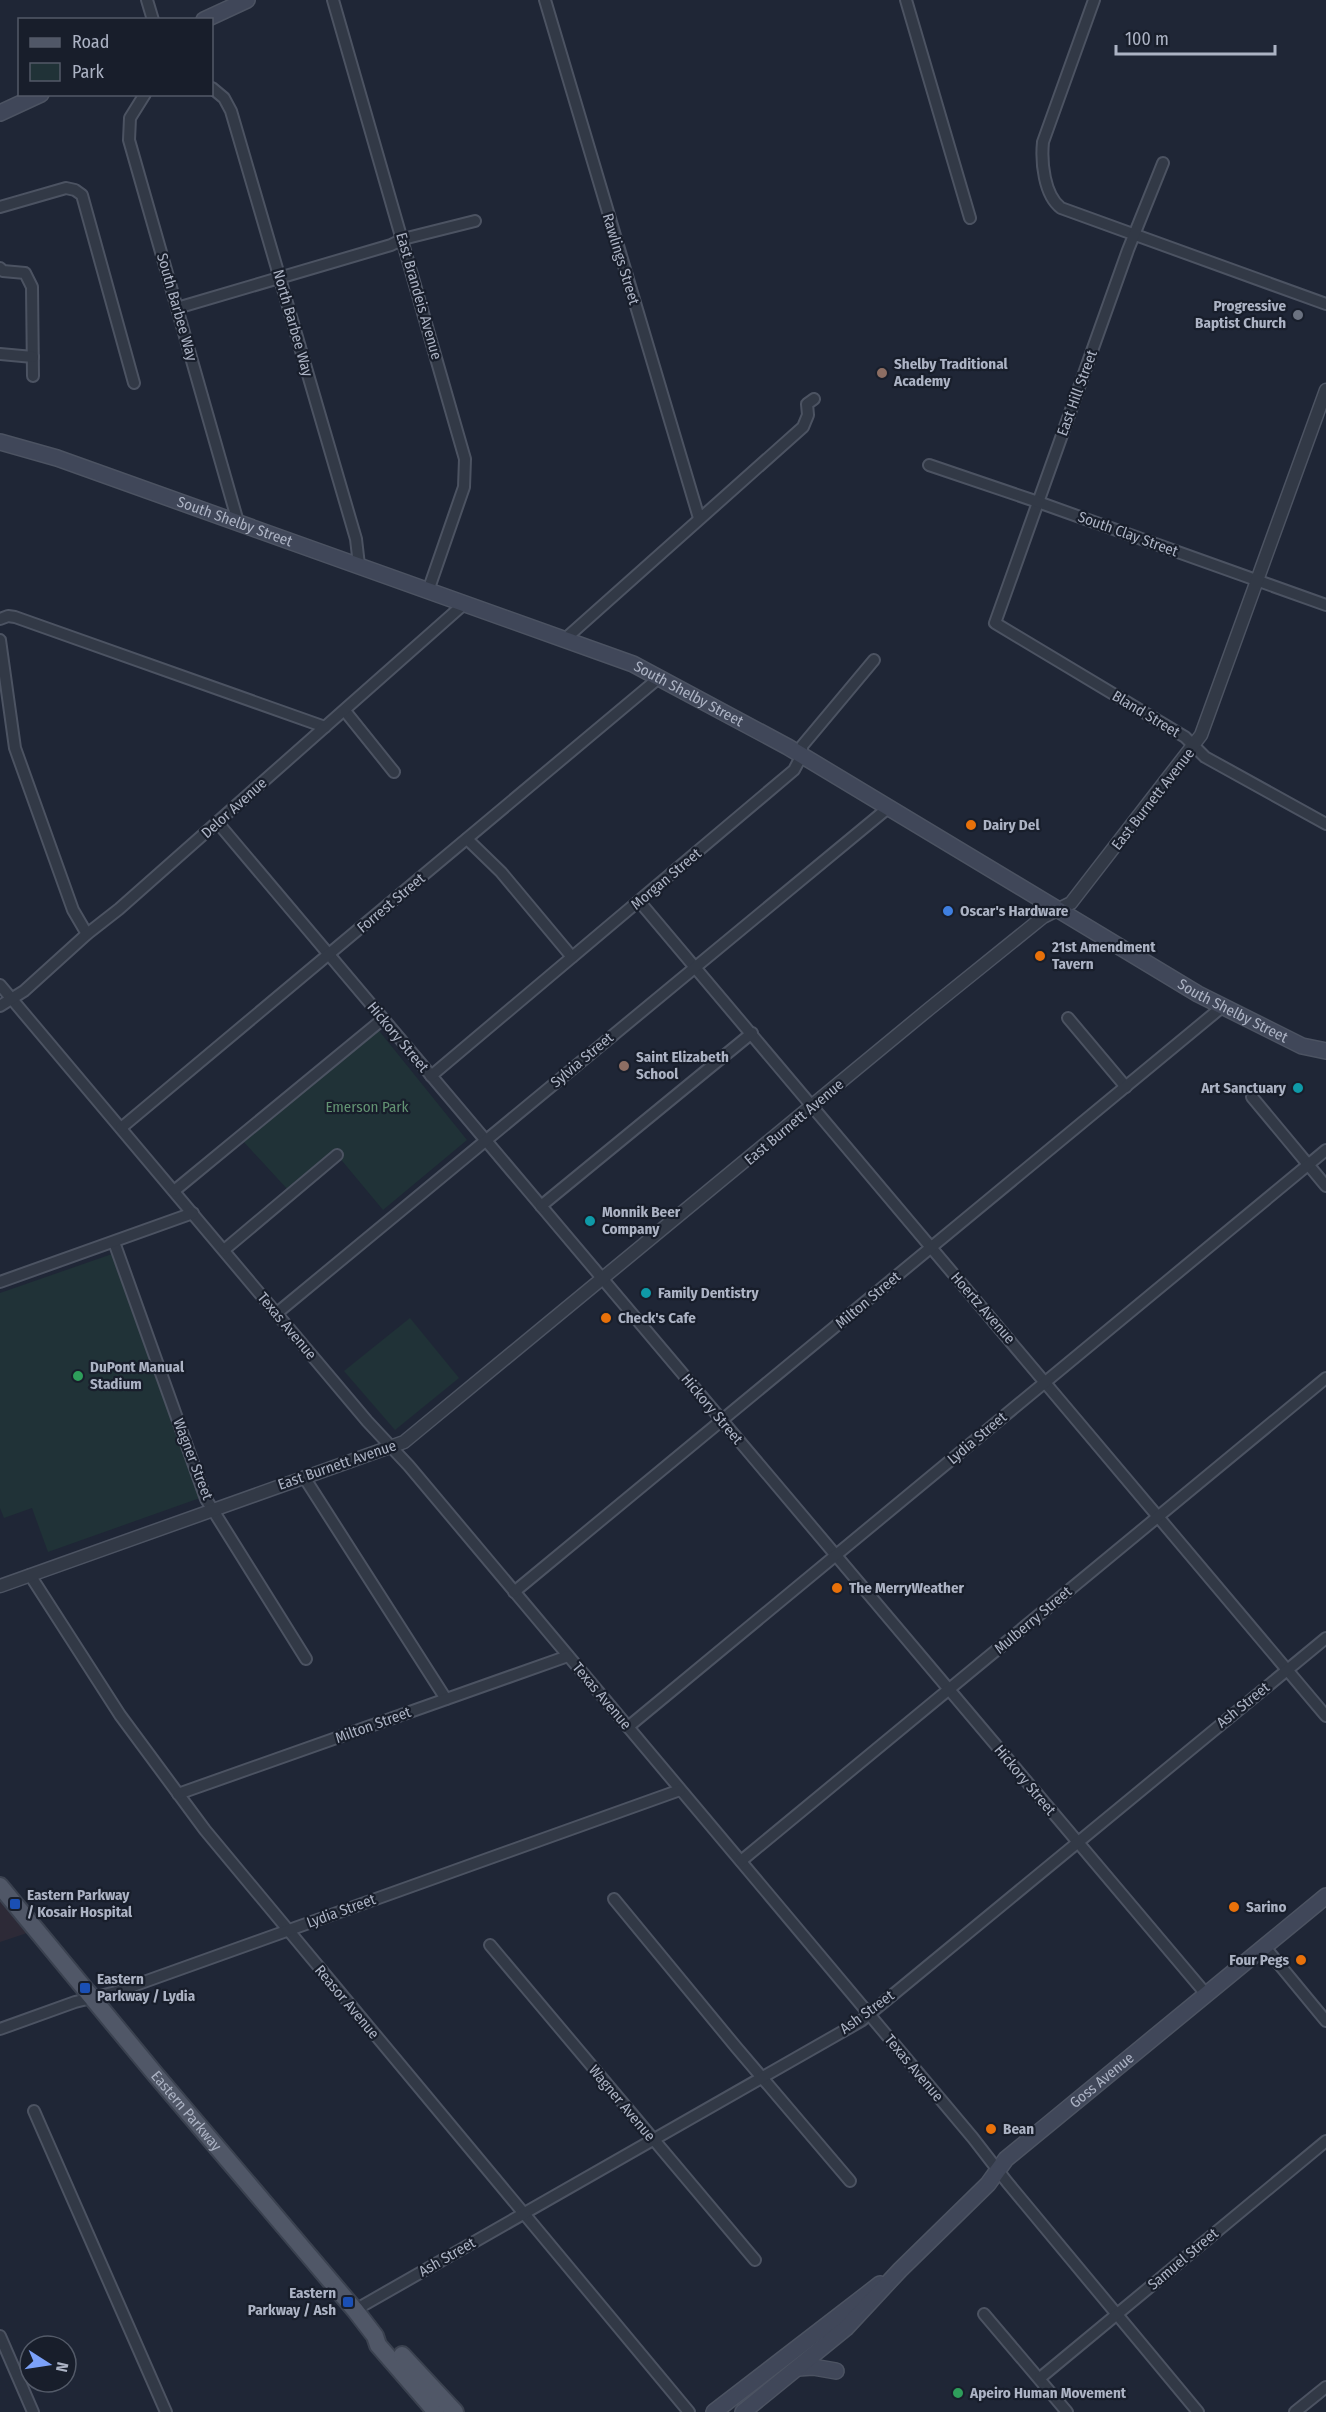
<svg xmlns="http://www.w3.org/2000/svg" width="1326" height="2412" viewBox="0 0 1326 2412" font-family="'Fira Sans Condensed',sans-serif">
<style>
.medical{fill:#2d2a37}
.green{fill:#203237}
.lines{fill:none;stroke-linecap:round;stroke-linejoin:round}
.minor-casing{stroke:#4c5362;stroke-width:14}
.tertiary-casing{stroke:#4c5362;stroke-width:15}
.secondary-casing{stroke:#4c5362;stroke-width:18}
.primary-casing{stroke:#3b4250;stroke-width:20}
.minor{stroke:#323946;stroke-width:10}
.tertiary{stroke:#323946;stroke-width:12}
.secondary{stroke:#404759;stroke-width:15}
.primary{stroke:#505767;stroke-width:16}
.worship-dot{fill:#6b7280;stroke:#181e2b;stroke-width:2}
.education-dot{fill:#8d6e63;stroke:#181e2b;stroke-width:2}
.food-dot{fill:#e8710a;stroke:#181e2b;stroke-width:2}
.shop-dot{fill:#3f7fe0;stroke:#181e2b;stroke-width:2}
.culture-dot{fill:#0f9aa8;stroke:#181e2b;stroke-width:2}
.leisure-dot{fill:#2e9e5b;stroke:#181e2b;stroke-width:2}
.transit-dot{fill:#1a4fb4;stroke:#181e2b;stroke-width:2}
.labels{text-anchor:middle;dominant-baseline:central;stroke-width:4.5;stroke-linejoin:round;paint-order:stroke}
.street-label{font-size:15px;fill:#acb3c4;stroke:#181e2b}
.poi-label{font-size:15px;font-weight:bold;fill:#acb3c4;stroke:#181e2b;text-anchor:start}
.park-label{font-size:15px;fill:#639473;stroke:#181e2b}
</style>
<rect width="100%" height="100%" fill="#1f2636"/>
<polygon class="medical" points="0,1896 30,1932 0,1942"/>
<g class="green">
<polygon points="376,1027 467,1140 383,1210 333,1150 289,1191 241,1139"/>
<polygon points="112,1254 200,1498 48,1552 32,1508 4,1518 0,1508 0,1293"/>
<polygon points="410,1318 459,1378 395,1430 344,1371"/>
</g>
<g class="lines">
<g class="minor-casing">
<g id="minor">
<polyline points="147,0 153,20"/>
<polyline points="333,0 465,459 464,487 428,591"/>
<polyline points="545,0 699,518"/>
<polyline points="906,0 970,218"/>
<path d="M1094 0 1043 142C1041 162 1044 195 1061 208L1326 304"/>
<polyline points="212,88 224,98 231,111 356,539 359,565"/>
<polyline points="145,94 130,118 129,140 238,522"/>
<polyline points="1163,163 1128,250 995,623 1185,737 1205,757 1326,824"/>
<polyline points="0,207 66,188 75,190 82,195 134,383"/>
<polyline points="0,268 3,271 25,273 32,287 33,376"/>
<polyline points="177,308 391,245 403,239 475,221"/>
<polyline points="0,354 33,357"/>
<polyline points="929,465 1038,502 1326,605"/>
<polyline points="0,619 8,616 15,617 325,727"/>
<polyline points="565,639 803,427 808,415 807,404 814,399"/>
<polyline points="0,640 15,748 73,910 87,934"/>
<polyline points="345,711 394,772"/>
<polyline points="218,823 1206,1994"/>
<polyline points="467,839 501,872 572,957"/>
<polyline points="639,901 1326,1716"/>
<polyline points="0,985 367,1421 409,1466 973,2138 1007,2182 1198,2412"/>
<polyline points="0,1006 24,991 87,934 119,909 464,604"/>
<polyline points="1068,1018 1126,1087"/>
<polyline points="431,1076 794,770 802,755 802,746 874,660"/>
<polyline points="1252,1097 1326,1186"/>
<polyline points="121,1128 660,677"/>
<polyline points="174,1191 383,1019"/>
<polyline points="541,1206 752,1033"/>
<polyline points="114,1242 206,1499 306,1659"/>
<polyline points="224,1250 337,1155"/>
<polyline points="0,1282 193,1213"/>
<polyline points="277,1313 888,808"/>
<polyline points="304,1477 446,1699"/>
<polyline points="30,1575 120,1715 205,1830 689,2412"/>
<polyline points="514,1592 1222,1007"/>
<polyline points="628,1727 1326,1150"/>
<polyline points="178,1794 568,1656"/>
<polyline points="741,1861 1326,1378"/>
<polyline points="614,1899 736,2047 850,2181"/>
<polyline points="490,1945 755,2260"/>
<polyline points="1264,1946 1326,2021"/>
<polyline points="0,2029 75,2002 116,1992 680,1790"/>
<polyline points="34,2111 166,2412"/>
<polyline points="355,2310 861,2021 1326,1638"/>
<polyline points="984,2314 1067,2412"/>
<polyline points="0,2336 33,2412"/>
<polyline points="1040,2378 1326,2141"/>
<polyline points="1295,2412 1326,2387"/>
</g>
</g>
<g class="tertiary-casing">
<polyline id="tertiary" points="0,1586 404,1442 929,1009 1043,917 1071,903 1201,735 1326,390"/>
</g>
<g class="secondary-casing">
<g id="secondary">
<polyline points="204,20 247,0"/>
<polyline points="0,113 41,94"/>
<path id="s1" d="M0 442 57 458 633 664 788 747 1198 994 1302 1046 1326 1051"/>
<polyline points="798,2368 813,2367 836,2371"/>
<polyline points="714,2412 880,2284"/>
<path id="s2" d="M743 2412 846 2328 900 2270 988 2184 1006 2159 1326 1896"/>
</g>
</g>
<g class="primary-casing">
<g id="primary">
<path id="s3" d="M0 1886 155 2074 355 2310 375 2336 378 2345 436 2412"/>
<polyline points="402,2355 455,2412"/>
</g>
</g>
<use href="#minor" class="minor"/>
<use href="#tertiary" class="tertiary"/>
<use href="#secondary" class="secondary"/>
<use href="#primary" class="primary"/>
</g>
<circle class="worship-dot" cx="1298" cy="315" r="6"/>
<g class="education-dot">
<circle cx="882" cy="373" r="6"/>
<circle cx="624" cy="1066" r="6"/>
</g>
<g class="food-dot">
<circle cx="971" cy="825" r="6"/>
<circle cx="1040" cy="956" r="6"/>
<circle cx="606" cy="1318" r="6"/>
<circle cx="837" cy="1588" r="6"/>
<circle cx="1234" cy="1907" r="6"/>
<circle cx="1301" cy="1960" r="6"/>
<circle cx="991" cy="2129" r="6"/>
</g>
<circle class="shop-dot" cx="948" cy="911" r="6"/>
<g class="culture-dot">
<circle cx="1298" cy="1088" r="6"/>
<circle cx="590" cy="1221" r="6"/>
<circle cx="646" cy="1293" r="6"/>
</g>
<g class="leisure-dot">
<circle cx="78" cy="1376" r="6"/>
<circle cx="958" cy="2393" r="6"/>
</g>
<g class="transit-dot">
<rect x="9" y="1898" width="12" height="12" rx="3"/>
<rect x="79" y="1982" width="12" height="12" rx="3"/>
<rect x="342" y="2296" width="12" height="12" rx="3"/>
</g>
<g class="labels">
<g class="street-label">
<text transform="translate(621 259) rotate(73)">Rawlings Street</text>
<text transform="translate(419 296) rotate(74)">East Brandeis Avenue</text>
<text transform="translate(177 307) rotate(74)">South Barbee Way</text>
<text transform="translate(293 323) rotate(74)">North Barbee Way</text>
<text transform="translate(1077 393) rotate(-70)">East Hill Street</text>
<text stroke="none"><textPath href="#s1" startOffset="248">South Shelby Street</textPath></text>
<text transform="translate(1128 534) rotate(20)">South Clay Street</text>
<text stroke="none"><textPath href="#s1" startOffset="734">South Shelby Street</textPath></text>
<text transform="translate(1146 714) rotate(31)">Bland Street</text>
<text transform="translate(1153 799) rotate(-52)">East Burnett Avenue</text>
<text transform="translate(234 808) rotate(-42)">Delor Avenue</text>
<text transform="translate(666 879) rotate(-40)">Morgan Street</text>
<text transform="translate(391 903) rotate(-40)">Forrest Street</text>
<text stroke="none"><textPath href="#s1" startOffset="1364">South Shelby Street</textPath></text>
<text transform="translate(398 1037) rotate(50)">Hickory Street</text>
<text transform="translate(582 1060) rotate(-40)">Sylvia Street</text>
<text transform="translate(794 1122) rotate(-40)">East Burnett Avenue</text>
<text transform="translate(868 1300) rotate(-40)">Milton Street</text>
<text transform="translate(983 1308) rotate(49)">Hoertz Avenue</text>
<text transform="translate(287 1326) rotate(50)">Texas Avenue</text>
<text transform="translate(712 1409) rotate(50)">Hickory Street</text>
<text transform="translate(977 1438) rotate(-40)">Lydia Street</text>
<text transform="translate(193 1459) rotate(69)">Wagner Street</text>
<text transform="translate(337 1465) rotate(-19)">East Burnett Avenue</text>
<text transform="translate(1033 1620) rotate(-40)">Mulberry Street</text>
<text transform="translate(602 1696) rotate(50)">Texas Avenue</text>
<text transform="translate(1243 1705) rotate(-39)">Ash Street</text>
<text transform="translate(373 1725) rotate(-20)">Milton Street</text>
<text transform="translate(1025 1780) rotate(50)">Hickory Street</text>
<text transform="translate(341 1911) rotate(-20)">Lydia Street</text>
<text transform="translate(347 2002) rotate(50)">Reasor Avenue</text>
<text transform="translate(867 2012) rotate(-36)">Ash Street</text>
<text transform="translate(914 2068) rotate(50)">Texas Avenue</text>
<text stroke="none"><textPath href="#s2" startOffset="490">Goss Avenue</textPath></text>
<text transform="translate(622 2103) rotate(50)">Wagner Avenue</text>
<text stroke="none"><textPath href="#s3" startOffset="292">Eastern Parkway</textPath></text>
<text transform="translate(447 2257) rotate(-30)">Ash Street</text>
<text transform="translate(1183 2259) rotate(-40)">Samuel Street</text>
</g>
<g class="poi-label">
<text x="1286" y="306" text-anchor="end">Progressive<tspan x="1286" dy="17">Baptist Church</tspan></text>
<text x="894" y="364">Shelby Traditional<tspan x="894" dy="17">Academy</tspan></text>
<text x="983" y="825">Dairy Del</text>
<text x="960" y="911">Oscar's Hardware</text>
<text x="1052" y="947">21st Amendment<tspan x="1052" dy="17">Tavern</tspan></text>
<text x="636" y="1057">Saint Elizabeth<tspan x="636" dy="17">School</tspan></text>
<text x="1286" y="1088" text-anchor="end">Art Sanctuary</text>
<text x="602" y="1212">Monnik Beer<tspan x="602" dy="17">Company</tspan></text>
<text x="658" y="1293">Family Dentistry</text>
<text x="618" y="1318">Check's Cafe</text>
<text x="90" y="1367">DuPont Manual<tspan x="90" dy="17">Stadium</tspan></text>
<text x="849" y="1588">The MerryWeather</text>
<text x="27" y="1895">Eastern Parkway<tspan x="27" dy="17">/ Kosair Hospital</tspan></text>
<text x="1246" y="1907">Sarino</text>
<text x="1289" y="1960" text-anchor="end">Four Pegs</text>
<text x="97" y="1979">Eastern<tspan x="97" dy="17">Parkway / Lydia</tspan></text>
<text x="1003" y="2129">Bean</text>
<text x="336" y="2293" text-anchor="end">Eastern<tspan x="336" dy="17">Parkway / Ash</tspan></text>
<text x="970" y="2393">Apeiro Human Movement</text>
</g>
<g class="park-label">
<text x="367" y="1107">Emerson Park</text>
</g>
</g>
<rect x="18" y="18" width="195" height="78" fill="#181e2b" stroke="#535a68" stroke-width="1.5"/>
<rect x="30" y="38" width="30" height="9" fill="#505767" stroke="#535a68" stroke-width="1.5"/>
<text x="72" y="48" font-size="18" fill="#acb3c4">Road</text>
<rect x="30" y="63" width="30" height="18" fill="#203237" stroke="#535a68" stroke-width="1.5"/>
<text x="72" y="78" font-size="18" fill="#acb3c4">Park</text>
<g transform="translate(48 2364) rotate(102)"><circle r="28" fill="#181e2b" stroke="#535a68" stroke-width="1.5"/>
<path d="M0-4.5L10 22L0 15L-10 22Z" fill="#7ba1f9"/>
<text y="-9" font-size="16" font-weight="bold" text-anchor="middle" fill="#acb3c4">N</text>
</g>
<path d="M1116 45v9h159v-9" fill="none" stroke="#acb3c4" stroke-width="3"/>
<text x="1125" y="45" font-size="18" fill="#acb3c4" stroke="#181e2b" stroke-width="4.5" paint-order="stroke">100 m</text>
</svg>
